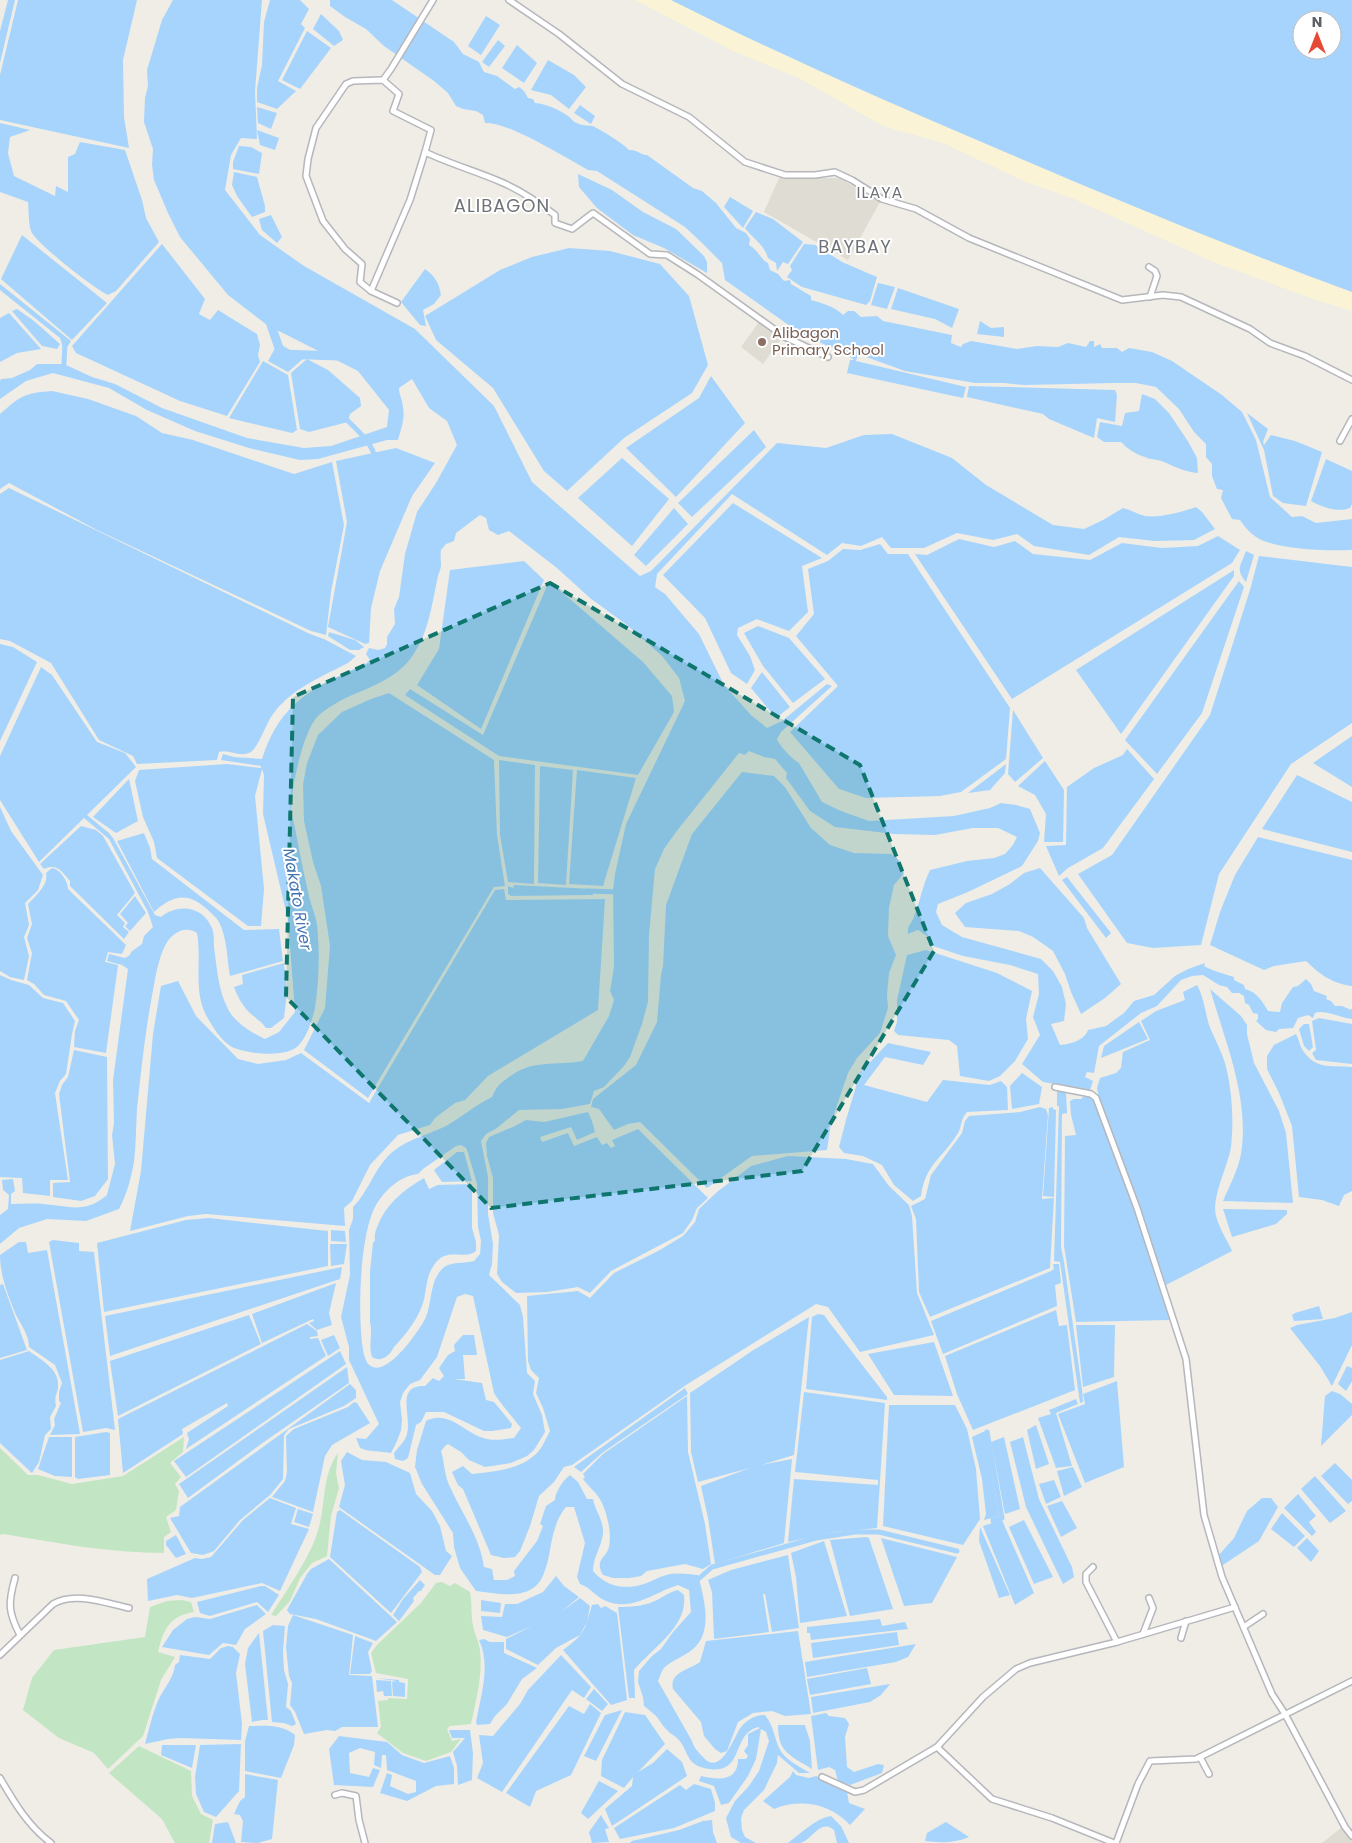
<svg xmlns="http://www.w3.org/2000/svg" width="1352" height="1843" font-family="Poppins,sans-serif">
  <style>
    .education { fill: #dfdcd3 }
    .green { fill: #c2e6c4 }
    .sand { fill: #faf3d5 }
    .water { fill: #a7d4fd; fill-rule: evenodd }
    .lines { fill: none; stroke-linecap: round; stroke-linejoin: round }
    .canal { stroke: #a7d4fd; stroke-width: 5 }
    .river { stroke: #a7d4fd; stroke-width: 9 }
    .minor-casing { stroke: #b6b7bc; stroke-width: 8 }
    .minor { stroke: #fff; stroke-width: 5 }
    .marked { fill: #0f766e; fill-opacity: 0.2; stroke: #0f766e; stroke-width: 4; stroke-dasharray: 10 6; stroke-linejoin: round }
    .education-dot { fill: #8d6e63; stroke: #fff; stroke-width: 2 }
    .labels { text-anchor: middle; stroke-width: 4; stroke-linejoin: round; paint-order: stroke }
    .education-label { font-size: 15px; fill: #785e54; stroke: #fff; text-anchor: start }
    .neighbourhood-label { font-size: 16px; letter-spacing: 1px; fill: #6e7277; stroke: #fff }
    .water-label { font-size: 16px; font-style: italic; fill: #4374b0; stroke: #fff }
    .quarter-label { font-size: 18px; letter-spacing: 1px; fill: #6e7277; stroke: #fff }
  </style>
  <rect width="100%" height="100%" fill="#efede5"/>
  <g class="education">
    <polygon points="779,178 839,178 880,202 848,260 764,212"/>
    <polygon points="759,322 782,338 763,364 741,347"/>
    <polygon points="1342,1827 1352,1839 1352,1843 1322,1843"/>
  </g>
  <g class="green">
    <path d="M184 1437 183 1452 170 1463 181 1477 175 1484 179 1491 176 1510 166 1517 171 1532 164 1537V1553C109 1553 58 1543 4 1534L0 1535V1448L28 1475H38L72 1484 123 1476Z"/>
    <path d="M338 1453 336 1473 339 1488 331 1516 327 1556 312 1563 300 1578 290 1601 276 1616 271 1615C287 1590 312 1555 319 1527 326 1502 322 1475 338 1453Z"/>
    <path d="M442 1582 450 1586 455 1583 470 1592C472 1601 471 1610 472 1619 473 1630 478 1639 480 1650 483 1674 476 1701 471 1724L450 1726 447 1729 452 1741 461 1739 451 1752 426 1761 403 1753 377 1733 381 1727 378 1701 388 1700V1698L407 1699 408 1679 376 1673 371 1653 377 1645 421 1603 436 1583Z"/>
    <path d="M182 1600 191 1602 194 1612C169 1616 164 1629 158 1652L175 1657 161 1680 143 1736 108 1769 94 1753 59 1738 23 1710 32 1678 54 1650 145 1637 150 1607 167 1601Z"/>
    <polygon points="139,1746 191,1771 192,1796 201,1814 213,1820 209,1843 175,1843 162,1819 109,1773"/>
  </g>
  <polygon class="sand" points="635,0 671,0 752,40 852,86 1071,180 1294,271 1352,292 1352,311 1313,299 1211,261 1074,199 1026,182 943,143 883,126 799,78 735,52"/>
  <g class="water">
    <polygon points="8,0 15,0 0,63 0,31"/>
    <polygon points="18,0 137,0 123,60 124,117 129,148 0,120 0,75"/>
    <path d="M173 0H262L255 91 257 139 241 138 231 155 225 190 260 235 304 266 415 329 494 406 532 482 640 576 651 571 777 443 826 448 864 435 892 434 952 458 986 485 1053 525 1084 529 1103 520 1123 508C1131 510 1137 514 1145 516 1160 518 1182 512 1196 507L1202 512 1215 529 1194 540 1155 541 1119 537 1089 555 1034 546 1017 534 993 540 957 533 924 548H891L882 537 861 546 842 543 827 555 732 494 657 574 655 587 665 594 699 634 724 685 751 715 767 728 782 721 827 684 832 686 781 732 777 739C779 745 793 760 799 763L822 802 841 811 869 821 954 816 990 808 1001 803 1016 805 1030 809 1040 833 1038 841 1022 866 968 892 938 904 936 912 942 925 962 937 1041 959 1053 971 1062 987 1066 1004 1064 1021 1051 1024 1060 1045C1070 1044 1084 1041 1088 1030L1106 1026 1124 1013 1134 1001 1154 995 1175 976 1188 969 1205 963 1204 966C1215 972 1222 973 1234 977V980L1244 985 1245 989C1257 992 1262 1001 1268 1011L1280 1012 1282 1003 1293 987 1298 986 1306 979 1311 984 1314 991 1327 996 1326 999 1331 1001 1335 1006H1342L1351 1010 1352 1008V1019C1341 1018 1325 1009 1315 1013L1313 1018 1308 1015 1298 1018 1293 1028 1279 1029 1276 1032 1266 1030 1256 1021 1258 1019V1014L1253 1013 1249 1005 1245 1003 1244 996 1239 993H1232L1227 987 1219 985 1203 975 1192 976 1181 980 1157 1006 1141 1013 1099 1046 1094 1073 1087 1072 1085 1077 1093 1081 1090 1090 1043 1082 1022 1064 1040 1035 1033 1017 1039 994 1038 974 1010 965 963 956 930 945 927 936 918 930 908 934C907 927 910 925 913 919 920 903 922 886 930 870L967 861 994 858 1005 854 1013 845 1017 837 998 828H973L935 835 894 834 835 827 810 811 786 778 787 773 775 759 764 757 749 751 745 755 739 753 676 832 664 849 655 869 649 935 648 1002 642 1024 630 1057 624 1066 604 1087 594 1091 590 1104 562 1109 519 1110 497 1128 486 1134 481 1141 488 1177V1214L493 1244 492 1264 489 1275 520 1305 523 1317 527 1373 535 1381 533 1394 542 1415 545 1432 534 1450 527 1456 511 1463 485 1467 469 1460 461 1452 448 1444 445 1446 441 1451C445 1464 444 1476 451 1489 463 1515 480 1538 484 1567L492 1569 494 1580H507L515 1576 514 1571 537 1541 543 1526 540 1524 546 1506 555 1500C555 1492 564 1479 570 1475L578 1482 587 1499H593C595 1511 604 1520 603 1533 602 1546 593 1557 593 1571 606 1587 625 1590 644 1584 651 1582 658 1577 666 1575 677 1572 687 1574 698 1575 704 1598 714 1633 692 1650 684 1656 673 1660 665 1667 662 1669 660 1677 658 1681L692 1741C694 1748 698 1752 703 1757 721 1778 734 1736 741 1727 746 1720 757 1714 765 1715 774 1727 774 1736 779 1748 784 1759 800 1767 810 1773H799L778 1755 777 1763 764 1790 744 1810 741 1818 742 1830 745 1837 756 1843H741L731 1837 726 1818 735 1801 749 1786 759 1771 769 1741 766 1732 761 1729 756 1759 748 1776 729 1803 721 1805 714 1786 699 1781 701 1776C718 1780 738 1782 738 1759H746L748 1756 744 1751 748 1745V1734L760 1728 758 1727C730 1734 746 1778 704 1768 685 1764 688 1748 677 1738 674 1735 670 1734 668 1731 663 1727 660 1720 656 1716 652 1712 648 1709 644 1706L643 1697 638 1682 639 1671 652 1656 661 1649 673 1632 691 1612 689 1590 678 1585C655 1592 632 1612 606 1601 596 1597 590 1587 580 1584L577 1577 585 1543 574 1507H566C559 1515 556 1524 553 1535 550 1547 549 1561 544 1573 534 1602 500 1594 476 1591L460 1568 454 1547 453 1533 422 1484 415 1467 417 1450 426 1421C450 1409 465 1435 487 1439 496 1441 505 1439 514 1438L521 1428C512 1416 502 1406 494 1393L473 1296 465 1294 457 1297 437 1357 420 1380 410 1384 403 1393 400 1402 402 1420 401 1430 397 1441 391 1453C381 1451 368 1452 360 1448L356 1438 366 1439 379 1424 349 1360V1347L341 1317 350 1275 349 1230 353 1219V1207C368 1192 373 1172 388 1156 404 1140 425 1136 446 1126 462 1117 475 1105 492 1097 497 1086 499 1084 509 1077 533 1059 555 1066 583 1061L609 1016 614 1000 610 991 614 967 613 890 615 874 626 824 685 701 679 678 662 656 627 625 590 598 557 568 509 531 498 535 489 530 486 518 480 515 456 533 454 541 446 544 441 550C440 555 441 560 441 565 441 569 439 572 438 576 432 603 429 632 413 655 399 677 373 686 350 696 339 701 327 708 318 716 303 731 291 789 291 810 298 839 302 868 309 896 311 906 316 915 317 925 320 952 319 981 315 1008 312 1021 307 1037 298 1046 286 1058 247 1054 232 1047 221 1041 212 1026 206 1015 193 989 202 961 197 933 185 925 172 933 166 944 158 958 155 980 152 996 145 1033 141 1071 137 1109 136 1126 136 1144 134 1162 131 1178 127 1194 119 1209L86 1221 47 1219 19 1228 0 1244V1215L8 1209 9 1195 3 1190 2 1180 13 1179 15 1191 11 1194V1204C22 1204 33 1203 43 1204 70 1206 85 1214 107 1195L115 1164 112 1135 114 1123 113 1080 128 969 122 965 107 961 109 954 125 958 130 955 131 952 142 944 144 936 153 927 148 912 109 839 84 818 39 862 0 800V756L41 667 52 675 97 742 125 753 136 767 87 815 109 833 113 838 155 915 161 917C178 903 203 906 212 928 214 933 214 941 214 947 217 968 218 991 229 1011 237 1024 251 1032 265 1039L279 1032 295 1012 288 920 263 814 264 775 262 769 255 796 264 889 261 926H248L157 858 154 842 143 817 135 781 139 770 227 764 261 768V766L221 760 223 754 234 757 262 759C280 702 314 687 365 664L370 660 366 654 369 648 378 650 385 648 387 644V637L395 624 394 609 399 597 405 554 417 512 436 483 457 445 447 421 429 408 412 379 399 388C399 395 403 401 403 408 405 419 401 429 398 440H387L318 459 300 460 249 448 195 431 147 410 109 388 53 373 26 381 0 399V381L1 379 12 378 30 370 37 364H64L92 377 115 384 162 408 247 438 304 448 331 446 387 427 389 410 358 371 267 325 228 295 180 237 168 213 154 180 152 165 153 149 144 122 145 98 148 86 147 70 162 20ZM461 1145 466 1148 468 1153 477 1184 478 1227 481 1241 480 1254 474 1261C459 1265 446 1259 437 1276 431 1285 431 1304 426 1317 420 1330 389 1374 373 1367 367 1365 366 1360 364 1355 357 1322 359 1235 376 1205 385 1190 400 1176 418 1174L423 1169 456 1146Z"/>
    <polygon points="270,0 300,0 309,9 301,24 305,28 278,81 296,91 277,109 257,102 257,88 262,65 264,22"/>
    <path d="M323 0H392L454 42 463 54 479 62 484 72 497 76 515 89 519 87 524 91 528 98 533 99 535 103C546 104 558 109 568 116 571 118 573 122 577 123 582 126 587 125 592 126 599 128 625 145 629 150 636 149 641 155 647 155L693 188 702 191 716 203 736 228 746 233 750 239 749 245C758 250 761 260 768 263L770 270 778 274 784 281 790 280 791 284 811 296V300C822 303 836 307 843 315L848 311H854L861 317 877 316 883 321 952 335 951 343 961 347 963 344 971 341 1017 349 1037 346 1058 347 1068 343 1086 347 1090 341H1094V347L1100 344 1102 348H1117L1122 352 1129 348 1152 352 1172 361 1222 395 1242 412 1256 440 1270 497 1292 517 1302 516 1316 523 1352 519V550C1328 551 1276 550 1256 537 1249 532 1245 527 1240 520L1232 519 1221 498 1223 490 1217 489 1212 476V464L1206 457V444L1194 432 1179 409 1156 387 1136 383H1114L1024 385 1004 383H975L905 371 858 354 856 361 966 387 963 398 847 373 850 360H854L849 356 800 333 725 280 722 263 701 242 685 227 597 171 588 170C566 158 507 121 485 123L483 115 476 111 463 109 456 106 448 93 434 81 384 46 366 29 345 17 330 6V0Z"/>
    <path d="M671 0H1352V292C1232 248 1115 199 998 149 887 102 778 54 671 0ZM1302 20H1332V50H1302Z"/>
    <polygon points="321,14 339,31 343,40 334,46 313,29"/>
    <polygon points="486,16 500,25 481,55 468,46"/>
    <polygon points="307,31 331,48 300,89 282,80"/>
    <polygon points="498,40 505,46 489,67 482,62"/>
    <polygon points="517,45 537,63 524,83 502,68"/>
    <polygon points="548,60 574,75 586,87 569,109 551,95 531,90"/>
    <polygon points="580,105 595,116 591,124 574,113"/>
    <polygon points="257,107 277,113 271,129 258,123"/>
    <path d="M0 123 30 130 10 137 8 153 14 176 55 196 56 186 68 192V157L75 154 80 142 125 150 142 200 146 218 159 242 116 291 108 295C92 287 41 247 32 233 28 226 29 210 28 202L0 192Z"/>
    <polygon points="257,130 279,138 275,150 260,145"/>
    <polygon points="239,146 251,147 262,153 259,174 233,169 233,162"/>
    <polygon points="234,172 257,177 265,206 265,212 252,217 237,196 232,185"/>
    <polygon points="578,174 612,190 643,212 676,229 704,256 707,262 707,273 664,248 633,235 597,208 579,187"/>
    <polygon points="730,197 753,211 743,228 724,207"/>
    <path d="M756 212 773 219 803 242 788 264 783 262 777 271 776 263 768 258C764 244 753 239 745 228Z"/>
    <polygon points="271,215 282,237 277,243 262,230 259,219"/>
    <polygon points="22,235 107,303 72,340 1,279"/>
    <polygon points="162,244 205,299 199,314 210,320 218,310 257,334 260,345 258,355 260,362 227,416 180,401 76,353 72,346"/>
    <polygon points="804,244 815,245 842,262 877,277 870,301 866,305 802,287 787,277 792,270 790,266"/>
    <polygon points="569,248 610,251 660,264 689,296 708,365 692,393 624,438 567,491 544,471 493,388 436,340 425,316 500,270 532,257"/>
    <path d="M425 269C435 276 439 283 441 295L434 304 423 310 426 326 420 325 401 302Z"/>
    <polygon points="878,283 895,287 887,309 871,305"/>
    <polygon points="0,284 71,341 66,349 63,347 60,338 0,290"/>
    <polygon points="898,288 959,309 952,328 935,319 891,309"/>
    <polygon points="17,309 34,321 60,344 57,349 42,346 12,311"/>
    <polygon points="9,313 41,349 17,353 0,362 0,318"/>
    <polygon points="980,321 991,328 1004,327 1004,337 977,334"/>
    <polygon points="278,343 304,358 288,372 268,361"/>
    <polygon points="307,359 328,370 360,398 361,406 350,414 348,422 309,432 300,429 291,373"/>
    <polygon points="263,361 288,375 297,430 292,433 229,418"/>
    <polygon points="711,376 745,423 676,497 626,448 699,398"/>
    <polygon points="969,386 1115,390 1117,395 1115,422 1097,418 1094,438 1049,419 1043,414 967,397"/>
    <path d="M52 391 88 399 136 416 162 433 193 440 294 474 332 462 344 525 331 592 326 635 311 631 97 530 9 483 0 489V414C21 396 24 393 52 391Z"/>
    <path d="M1142 394 1155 399 1169 413 1189 443 1197 458 1198 473C1186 472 1175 467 1164 462 1158 459 1151 460 1145 457 1135 454 1128 449 1121 442H1104L1097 437 1100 422 1122 426 1125 413 1139 411Z"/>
    <polygon points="1247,413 1268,429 1263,442 1264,445 1271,435 1295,441 1322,452 1306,506 1283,503 1273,496 1264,450"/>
    <polygon points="754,430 766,447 692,517 678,503"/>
    <polygon points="396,448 435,463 412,496 380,571 371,608 369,643 365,644 328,627 347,522 336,461"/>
    <polygon points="622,458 669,499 632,546 578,498"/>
    <path d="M1326 459 1352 471V504L1350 508C1337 513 1322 507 1311 501Z"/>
    <path d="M9 488 310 634 324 639 356 656 348 663C321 677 291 689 273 714 266 723 258 750 249 753 238 757 229 749 219 752L217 760 137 764 133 756 99 740 51 663 10 641 0 639V494Z"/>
    <polygon points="733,503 822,558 802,566 808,612 789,631 757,619 738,628 737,635 750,656 755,670 747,684 731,673 705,618 663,575"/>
    <polygon points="674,508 688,524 646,566 634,555"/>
    <polygon points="1218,536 1240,550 1232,563 1012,699 915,554 927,555 959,539 994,547 1015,541 1033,554 1090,560 1122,543 1162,548 1198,546"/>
    <polygon points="880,544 888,554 908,554 1010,708 1006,759 961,792 940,796 866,798 839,789 790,732 838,686 796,636 814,614 808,569 828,561 843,549 860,550"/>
    <path d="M1246 551 1254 555 1246 582C1235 569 1241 565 1246 551Z"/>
    <polygon points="1259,556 1352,567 1352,723 1291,764 1219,874 1201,945 1153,948 1127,943 1078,874 1112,855 1210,715 1250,590"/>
    <polygon points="524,561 544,580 481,729 417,685 439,649 450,570"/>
    <polygon points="1234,570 1234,576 1121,734 1076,670"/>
    <polygon points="549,581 643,662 672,696 674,712 638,775 499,756 405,695 410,689 483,735"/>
    <polygon points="1239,581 1244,587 1202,713 1157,774 1125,740"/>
    <polygon points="758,626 789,638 825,679 793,703 763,666 744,633"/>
    <polygon points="329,632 355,640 364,647 359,650 350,650 328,636"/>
    <polygon points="0,644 13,647 37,662 0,741"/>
    <polygon points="762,672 790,707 776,718 751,688"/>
    <polygon points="389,693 494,760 497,835 505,886 494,887 368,1098 304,1050 325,1008 330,946 321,886 313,862 304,821 303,784 307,763 318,735 342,712 371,699"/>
    <polygon points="1013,710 1043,758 1015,782 1008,774"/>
    <polygon points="1352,736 1352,787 1313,763"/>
    <polygon points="1127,749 1154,779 1103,848 1068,868 1059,876 1046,846 1066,845 1067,787 1094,768 1123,755"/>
    <polygon points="499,760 535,765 534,884 508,882 500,835"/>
    <polygon points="1045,761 1064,790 1063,842 1044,842 1046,814 1035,795 1018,786"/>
    <polygon points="1006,764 1005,773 990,790 968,793"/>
    <polygon points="540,766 573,770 566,885 538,883"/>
    <polygon points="577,770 636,778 603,886 569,884"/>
    <polygon points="742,772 774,776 785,787 811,828 830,845 854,853 891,854 900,861 904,873 894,885 889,908 888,936 896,955 889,973 887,995 888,1008 880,1033 857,1058 848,1073 831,1123 827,1150 752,1156 707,1188 640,1122 628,1124 614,1130 599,1109 591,1107 593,1099 636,1065 657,1022 661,975 663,966 666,905 692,834"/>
    <polygon points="1297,775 1352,802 1352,852 1262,829"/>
    <polygon points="129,779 138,821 116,833 93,817"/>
    <polygon points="0,807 11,831 43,875 38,890 25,903 29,925 24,937 29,956 24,980 10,977 0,971"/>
    <path d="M81 826 96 830 103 836 135 893 117 915 125 923 123 927 129 932 124 939 70 886V881C62 872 57 863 44 869L40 864Z"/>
    <path d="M144 833 150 848 152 859 244 930 279 929 283 961 230 976C227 959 227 937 219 922 217 918 212 914 209 911 188 891 173 895 154 912L117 841Z"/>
    <path d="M1258 837 1352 860V986C1331 983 1321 975 1306 961L1274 966 1264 970 1210 945 1220 912 1235 875Z"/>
    <path d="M52 868C61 870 67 880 68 889L126 945 122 954 108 952 105 962 118 965 106 1053 74 1047 75 1031 79 1020 66 1001 44 995 34 984 27 980 32 953 27 938 32 924 28 904C35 896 49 885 46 873Z"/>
    <polygon points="1040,868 1084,918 1087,928 1121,984 1105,998 1081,1014 1071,992 1065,974 1053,951 1046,946 1033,937 1019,931 965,927 955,913 966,903 992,894 1010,884 1024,873"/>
    <polygon points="1067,877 1111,933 1106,938 1062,880"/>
    <polygon points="514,885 593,889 593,895 511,896 508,894 508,886 513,888"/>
    <polygon points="504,889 506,900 605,899 598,1010 488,1076 465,1100 455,1103 435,1118 430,1125 398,1135 370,1165 352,1201 344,1208 345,1226 206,1214 188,1216 130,1231 141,1171 153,1034 161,986 178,981 196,1016 238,1059 258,1064 286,1060 301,1053 369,1103 495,890"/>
    <polygon points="135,896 146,913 130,931 125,926 128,923 120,914"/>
    <polygon points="926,950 997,973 1032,991 1026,1019 1028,1039 1015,1061 1000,1076 989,1081 960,1076 957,1046 949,1040 898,1035 894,1031 897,1022 897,1000 907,955"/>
    <path d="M284 963 287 993 284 1018 271 1028H266C262 1022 257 1019 251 1014 244 1008 237 996 234 987L243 984 242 975Z"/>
    <polygon points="0,975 11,980 29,985 43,998 63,1003 75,1021 72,1034 66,1074 60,1081 55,1093 68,1180 50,1180 50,1196 23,1193 22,1178 0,1177"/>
    <path d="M1197 985C1204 998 1205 1011 1209 1025 1214 1038 1221 1050 1225 1063 1232 1089 1234 1120 1231 1147 1228 1166 1211 1198 1216 1216 1219 1228 1227 1240 1232 1251L1166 1285 1099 1099 1097 1088 1100 1078 1116 1073 1121 1068 1123 1052 1150 1040 1141 1021 1156 1011 1185 1000 1183 992Z"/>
    <path d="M1210 989 1241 1016 1247 1025V1034L1254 1063 1279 1111 1286 1133 1293 1203 1223 1201C1229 1187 1238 1170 1241 1154 1250 1099 1225 1041 1210 989Z"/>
    <polygon points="1319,1018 1352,1024 1352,1064 1316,1060 1312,1053 1316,1050 1312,1021"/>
    <polygon points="1139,1022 1148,1039 1101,1058 1104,1046"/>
    <polygon points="1304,1024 1309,1024 1313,1047 1309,1051 1304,1046 1299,1029"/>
    <path d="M1296 1034C1299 1039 1299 1044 1302 1049 1315 1070 1330 1065 1352 1067V1191L1344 1195 1339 1206 1322 1200 1299 1197 1292 1126 1279 1093 1267 1069V1056L1274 1045Z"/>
    <path d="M888 1043 931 1052 923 1065 885 1057 864 1085 927 1102 943 1080 990 1085 1001 1081 1007 1087 1008 1110 967 1112C960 1120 962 1126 958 1133 943 1158 925 1164 921 1196L913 1201 894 1185 882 1165 863 1156 844 1153 839 1147 846 1120 860 1073Z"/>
    <polygon points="74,1050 107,1057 108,1179 95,1196 81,1201 53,1197 53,1183 70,1182 59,1094 62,1085 68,1077"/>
    <polygon points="1022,1073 1042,1087 1039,1104 1012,1109 1010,1086"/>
    <polygon points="1057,1090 1066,1092 1067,1113 1062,1114 1061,1247 1064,1262 1082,1389 1083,1402 1080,1403 1060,1262 1054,1261 1059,1106 1057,1106"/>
    <polygon points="1083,1097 1091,1097 1094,1100 1135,1208 1170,1320 1076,1322 1064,1246 1065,1136 1076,1135 1071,1115 1070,1101 1074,1099 1081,1099"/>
    <polygon points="1040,1107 1046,1109 1048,1115 1042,1199 1054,1198 1050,1268 930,1317 919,1292 916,1219 911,1206 925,1199 931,1175 962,1133 965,1121 969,1116 1020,1112"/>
    <polygon points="1053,1107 1053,1109 1056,1110 1054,1197 1043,1196 1049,1108"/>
    <polygon points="588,1112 592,1121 595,1132 577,1140 571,1127 540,1137 542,1142 568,1133 574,1146 597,1137 602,1145 607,1143 611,1148 615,1146 612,1140 638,1129 708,1198 697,1208 692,1220 683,1233 611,1271 590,1293 578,1287 547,1292 516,1293 502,1282 497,1274 499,1235 493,1213 493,1178 487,1156 486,1143 489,1137 515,1126 526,1120 544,1122"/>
    <polygon points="457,1152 464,1152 472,1181 442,1182 434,1170"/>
    <path d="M788 1156 846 1159 873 1164 889 1186 909 1205 912 1216 917 1293 934 1335 860 1352 828 1307 816 1304 686 1385 572 1465 564 1467 554 1482 539 1496 530 1526 520 1551 515 1557 504 1558 491 1555 463 1489 458 1485 452 1472 463 1466 472 1474C495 1471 521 1470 538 1452 543 1446 546 1438 550 1431L543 1408 536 1393 539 1378 531 1370 528 1361 527 1296 578 1291 590 1298 614 1273 660 1250 683 1236 695 1222 699 1209 717 1192 751 1166Z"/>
    <path d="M424 1178 429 1189 438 1185 472 1184V1228L476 1242V1251C463 1261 447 1246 434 1265 425 1277 427 1293 422 1306 416 1322 405 1335 394 1347 392 1350 390 1354 387 1356 382 1360 377 1360 372 1357 368 1345 373 1334 370 1322V1271L373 1243 375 1240C374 1234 376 1230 378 1225 387 1203 404 1190 424 1178Z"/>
    <polygon points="1223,1209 1287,1210 1287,1214 1276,1224 1232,1237"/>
    <polygon points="209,1218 328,1231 328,1266 104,1312 97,1243 186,1220"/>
    <polygon points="331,1230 345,1231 346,1242 331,1241"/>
    <polygon points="53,1240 79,1243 79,1251 94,1252 115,1430 106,1428 83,1432 49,1242"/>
    <path d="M19 1242H26L28 1253 47 1250 80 1434 50 1435 55 1425 54 1419 61 1403 59 1401V1392L62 1383 55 1365 29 1347C29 1335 21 1325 16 1315 8 1296 0 1275 0 1255Z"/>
    <polygon points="330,1244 347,1244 344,1264 331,1266"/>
    <polygon points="1053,1264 1059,1264 1061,1283 1055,1285 1057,1306 943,1354 931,1321 1051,1271 1054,1269"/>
    <polygon points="342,1267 340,1279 110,1356 105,1316"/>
    <polygon points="336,1283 329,1313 332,1325 317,1330 309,1323 314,1321 313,1319 262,1343 252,1314"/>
    <polygon points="3,1284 27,1350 0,1358 0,1285"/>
    <polygon points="1319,1306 1323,1319 1294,1321 1292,1315 1295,1313"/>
    <polygon points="1056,1310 1059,1326 1067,1325 1075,1390 973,1430 957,1394 945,1356"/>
    <polygon points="1352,1312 1352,1345 1332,1386 1320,1366 1290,1328 1297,1325 1335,1318"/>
    <polygon points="818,1314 824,1315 829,1322 887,1397 887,1400 806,1389 812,1317"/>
    <polygon points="249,1315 261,1344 118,1416 110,1361"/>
    <polygon points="809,1317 794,1455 761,1465 792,1459 784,1543 715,1564 708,1518 701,1486 750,1468 698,1482 691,1452 690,1393 752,1351"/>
    <polygon points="307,1324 317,1331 318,1336 310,1337 310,1339 318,1338 326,1356 186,1449 189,1439 187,1433 228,1406 227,1403 182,1429 183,1434 123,1473 118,1419"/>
    <polygon points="1076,1325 1115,1325 1114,1377 1083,1387"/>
    <polygon points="334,1335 340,1348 328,1356 321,1340"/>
    <path d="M463 1335H474L477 1355H463L465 1379H454L482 1383 486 1400 494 1402 512 1424 511 1428 492 1431H484L444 1412H426L421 1422 416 1425 408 1458 403 1461 395 1459 394 1453C398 1448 404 1442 406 1437 414 1419 393 1385 425 1386L433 1378 439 1381 444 1376 439 1368 448 1355 455 1351 454 1345Z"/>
    <polygon points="934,1342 953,1396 894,1395 868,1354"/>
    <path d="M29 1351C41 1360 60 1369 58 1387 57 1395 54 1396 56 1406L50 1417 51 1429 45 1435 39 1462 32 1473 0 1443V1360Z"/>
    <polygon points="340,1351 346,1364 186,1477 174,1461"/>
    <polygon points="1347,1366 1352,1368 1352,1381 1346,1391 1338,1384"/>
    <polygon points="347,1367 349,1383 261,1444 188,1498 179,1484"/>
    <polygon points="1117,1381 1124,1467 1085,1483 1058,1414 1085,1404 1083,1394"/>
    <polygon points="350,1384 356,1390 356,1398 344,1406 289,1429 284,1435 283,1479 270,1495 240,1520 214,1551 203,1555 191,1553 170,1518 179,1516 180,1507"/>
    <polygon points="685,1388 688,1394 602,1453 581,1472 574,1467"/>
    <polygon points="1332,1391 1340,1394 1352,1404 1352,1415 1321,1446 1325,1396"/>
    <polygon points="804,1392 885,1403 877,1528 837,1532 788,1542 794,1479 878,1485 878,1480 795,1472"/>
    <path d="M687 1396 688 1452 705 1524 711 1564 703 1569 685 1564 647 1571 641 1576 629 1578H613L603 1575C594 1559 606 1559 609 1547 612 1533 607 1513 601 1501 597 1493 588 1486 583 1479L585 1477 583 1474 603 1454Z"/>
    <polygon points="1076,1399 1078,1404 1056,1413 1072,1466 1056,1468 1038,1418 1051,1414 1049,1410"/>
    <polygon points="354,1402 357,1403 370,1423 332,1445 325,1456 313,1512 272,1497 285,1481 287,1472 286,1436 294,1429 348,1407"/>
    <polygon points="889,1405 955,1405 967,1429 976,1469 980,1519 963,1545 883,1526"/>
    <polygon points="1036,1425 1049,1464 1036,1469 1027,1430"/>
    <polygon points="985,1431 999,1516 984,1520 986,1514 982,1479 972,1437"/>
    <polygon points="106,1432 110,1433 110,1475 78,1479 75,1477 75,1437"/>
    <polygon points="49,1437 72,1437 72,1477 55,1476 38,1469"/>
    <polygon points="1004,1437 1020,1509 1005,1514 991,1442"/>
    <polygon points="1023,1437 1039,1499 1072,1567 1074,1577 1063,1584 1026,1507 1010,1442"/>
    <polygon points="347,1452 362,1460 386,1462 410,1473 416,1494 432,1511 440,1526 446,1551 452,1556 440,1575 435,1575 339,1507 345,1485 341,1461"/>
    <polygon points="1335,1463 1352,1480 1352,1501 1348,1504 1321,1476"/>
    <polygon points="1073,1467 1082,1487 1064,1496 1057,1471"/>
    <polygon points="1315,1476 1346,1511 1330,1523 1301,1489"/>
    <polygon points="1054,1480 1061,1497 1046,1504 1039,1484"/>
    <polygon points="1298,1494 1316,1516 1309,1522 1316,1532 1312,1536 1284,1508"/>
    <polygon points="270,1498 296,1508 291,1524 309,1529 280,1591 262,1583 192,1598 177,1595 148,1601 147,1579 195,1558 202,1559 211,1557 243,1520"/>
    <polygon points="1262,1498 1271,1498 1278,1507 1259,1541 1220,1567 1218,1556 1234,1538 1247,1511"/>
    <polygon points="1062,1501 1077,1528 1061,1537 1047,1506"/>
    <polygon points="298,1509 313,1514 309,1527 294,1522"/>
    <polygon points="340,1510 420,1567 422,1572 391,1613 330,1557 337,1512"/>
    <polygon points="1282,1513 1305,1536 1294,1547 1271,1529"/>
    <polygon points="1002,1520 1034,1593 1015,1605 983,1526"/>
    <polygon points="1024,1520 1053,1577 1034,1584 1009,1527"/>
    <polygon points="980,1527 1010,1595 999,1598 979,1541"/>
    <polygon points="176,1535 186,1554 176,1558 166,1545 166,1541"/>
    <polygon points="866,1537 869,1538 893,1609 850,1616 830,1540"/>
    <polygon points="881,1538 957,1557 932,1603 904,1606"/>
    <polygon points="1307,1538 1319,1551 1311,1562 1297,1548"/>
    <polygon points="824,1541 847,1616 800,1623 796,1577 791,1553"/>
    <polygon points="788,1555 799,1628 772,1632 765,1594 763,1594 769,1632 714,1639 712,1592 708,1580 731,1570"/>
    <polygon points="329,1559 397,1622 376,1641 316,1619 290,1614 287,1610 307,1574 311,1569"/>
    <path d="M556 1576 564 1586 579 1597 561 1612 580 1598 590 1606 587 1622 592 1605 598 1604 601 1608 605 1606 617 1613 627 1700 611 1705 563 1650C574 1642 583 1635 587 1622L580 1635 556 1648 538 1665 506 1649V1639L532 1626 507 1637 483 1630 481 1616 502 1617 505 1604H517L543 1592Z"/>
    <polygon points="420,1580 425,1585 421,1591 419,1591 413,1598 414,1601 399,1621 393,1615 403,1599"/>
    <polygon points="261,1586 265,1586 279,1595 268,1612 257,1602 210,1616 200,1613 197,1602"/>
    <path d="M678 1590 684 1595C688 1627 652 1648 634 1670L635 1698H629L618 1607C632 1607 647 1606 659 1599 666 1595 670 1592 678 1590Z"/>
    <polygon points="481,1600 501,1603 500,1613 481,1611"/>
    <polygon points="257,1605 266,1614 245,1629 236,1645 223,1643 209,1655 162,1647 173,1630 187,1619 195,1617 210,1619"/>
    <polygon points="293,1615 353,1635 349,1675 372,1676 378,1727 342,1727 335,1731 327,1730 304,1734 295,1712 290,1705 292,1683 289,1676 286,1647 288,1626"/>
    <polygon points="880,1619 882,1626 905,1622 908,1629 811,1640 810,1633 807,1633 807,1627"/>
    <polygon points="273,1625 285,1626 283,1651 284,1670 288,1684 286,1707 291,1711 296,1724 292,1726 284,1723 272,1722 263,1631"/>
    <path d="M798 1631 811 1714 785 1716 772 1711 753 1713 738 1722 727 1751 721 1753 715 1749 704 1736 701 1722 673 1689C669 1672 689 1670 700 1662L706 1641Z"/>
    <polygon points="897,1632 899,1645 813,1658 811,1643"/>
    <polygon points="259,1633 268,1720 262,1720 252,1722 245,1664 248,1648"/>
    <polygon points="355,1636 373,1643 368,1652 372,1671 370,1674 350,1674"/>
    <path d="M484 1639 490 1642H504V1653L537 1668 522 1679 507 1704 495 1716 490 1724 477 1725 476 1722C481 1695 491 1665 479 1640Z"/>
    <polygon points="916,1644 908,1657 896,1662 807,1677 805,1662"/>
    <path d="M228 1646 233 1647 240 1654 236 1673 242 1724 241 1740 180 1738 168 1739 145 1744C149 1730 152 1715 158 1701 163 1689 174 1678 175 1665L179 1662 180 1655 210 1659 221 1648Z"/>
    <polygon points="561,1655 591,1687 584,1698 572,1690 502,1792 477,1778 483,1763 479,1735 493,1736 520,1704 528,1690"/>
    <polygon points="867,1668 871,1684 810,1695 807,1679"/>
    <polygon points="377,1678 399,1680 399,1682 405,1683 405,1697 393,1696 392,1682 396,1681"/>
    <polygon points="376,1680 391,1681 392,1696 384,1696 383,1691 377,1692"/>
    <polygon points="890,1684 881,1695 870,1702 813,1713 811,1697"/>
    <polygon points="594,1689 608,1704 602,1711 586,1699"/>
    <polygon points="590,1704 601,1713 571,1775 536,1791 530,1807 506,1793 569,1706 584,1714"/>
    <polygon points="622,1710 596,1761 584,1756 605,1715"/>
    <polygon points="625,1712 645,1715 665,1744 638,1772 653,1763 667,1749 682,1762 687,1776 612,1826 605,1809 632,1786 633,1777 624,1788 601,1776 602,1760"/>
    <polygon points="826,1713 829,1716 845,1718 849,1724 845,1737 847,1767 854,1772 878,1764 884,1765 882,1773 850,1785 838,1781 835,1770 829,1767 818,1770 811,1716"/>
    <path d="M778 1725H805L810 1741 812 1769C790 1755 778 1753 778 1725Z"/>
    <path d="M249 1726C265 1726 281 1724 295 1735L294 1745 281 1778 245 1771V1741Z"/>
    <polygon points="449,1730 470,1730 473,1753 472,1780 458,1785 457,1766 453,1752 465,1738 452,1738"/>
    <polygon points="339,1736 387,1742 402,1755 424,1763 450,1756 454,1768 454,1784 436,1786 407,1801 380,1793 387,1773 392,1775 390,1786 408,1794 416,1792 416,1781 387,1770 386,1755 382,1755 381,1768 374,1765 375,1752 360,1748 349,1753 350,1773 369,1777 373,1768 380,1770 373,1787 334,1785 329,1749"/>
    <polygon points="241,1744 239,1791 216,1817 204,1812 196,1794 195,1777 200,1745"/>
    <polygon points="162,1745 196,1745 192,1768 161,1755"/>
    <path d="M793 1771 796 1775 809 1778 816 1776 847 1792 849 1803 865 1809 850 1825C831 1804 801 1798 774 1809L763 1801 790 1777Z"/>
    <polygon points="245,1774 278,1780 272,1839 258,1843 241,1842 243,1821 240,1815 234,1814 240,1801 245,1797"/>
    <polygon points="599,1781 618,1791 588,1819 581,1813"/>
    <polygon points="694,1784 711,1789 715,1803 715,1811 674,1828 620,1839 614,1828 680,1785 686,1790"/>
    <polygon points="601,1815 609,1828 605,1829 609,1842 592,1843 589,1832"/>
    <path d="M831 1816 841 1826 849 1843H837L834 1830C821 1818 812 1840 800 1843 797 1843 791 1843 788 1843 802 1833 814 1819 831 1816Z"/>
    <polygon points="712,1820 713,1832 717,1843 630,1843 632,1841 679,1830 703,1821"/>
    <polygon points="228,1822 236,1843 212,1843 215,1824"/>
    <path d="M946 1822 969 1837C955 1843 940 1843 925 1841L927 1833Z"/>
  </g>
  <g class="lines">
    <g class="canal">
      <polyline points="64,364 65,342"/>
      <path d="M345 418C356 429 373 443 375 459"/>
      <polyline points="587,891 618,892"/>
      <polyline points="987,1432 1002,1518 993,1520 995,1528"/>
      <polyline points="695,1582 712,1567 816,1538 855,1532 879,1532 957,1551"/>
    </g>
    <polyline class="river" points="268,316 281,354 339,356"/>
    <g class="minor-casing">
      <g id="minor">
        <polyline points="509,0 559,34 622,84 689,117 745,162 785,175 815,175 835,172 852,180 882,199 916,209 969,238 1122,300 1163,295 1181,297 1250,329 1270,343 1305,356 1352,380"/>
        <polyline points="383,80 391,69 433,0"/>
        <polyline points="1149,267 1155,271 1157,276 1150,297"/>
        <polyline points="371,291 410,200 425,152"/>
        <path d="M397 303 371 291 360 282 362 264 345 249 323 221 306 176 308 159 316 128 346 84 353 81 383 80 399 94 393 111 431 130 425 152C450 164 476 171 501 182 520 190 538 202 555 215V223L572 229 593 213 650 254 667 255 697 274 785 337 828 357"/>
        <polyline points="1340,441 1352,419"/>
        <polyline points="1055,1087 1091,1094 1096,1098 1137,1208 1186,1359 1204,1515 1222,1577 1272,1694 1285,1714 1345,1827 1352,1836"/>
        <polyline points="1093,1567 1086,1574 1086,1582 1117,1642"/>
        <path d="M15 1578C8 1603 8 1612 20 1635"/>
        <polyline points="1245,1626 1263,1614"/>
        <polyline points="1143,1634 1153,1608 1149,1598"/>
        <polyline points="1181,1638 1186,1621"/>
        <path d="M0 1655 53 1604C75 1591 106 1603 129 1608"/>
        <polyline points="937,1747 992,1799 1052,1818 1114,1843"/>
        <polyline points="1200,1757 1209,1774"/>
        <polyline points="822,1777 855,1792 864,1790 937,1747 983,1697 1016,1669 1030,1663 1117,1642 1235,1607"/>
        <path d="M0 1778C14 1802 28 1826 51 1843"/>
        <polyline points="335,1795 342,1793 356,1796 359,1820 365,1843"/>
        <polyline points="1116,1843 1138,1784 1150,1761 1196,1759 1352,1681"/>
      </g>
    </g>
    <use href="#minor" class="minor"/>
  </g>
  <path class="marked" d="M550 583 860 765 934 951 802 1171 491 1208 286 997 293 697Z"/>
  <circle class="education-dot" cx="762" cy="342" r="5"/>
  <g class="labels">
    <g class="education-label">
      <text x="772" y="338">Alibagon<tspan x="772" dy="17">Primary School</tspan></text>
    </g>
    <g class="neighbourhood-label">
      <text x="880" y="198">ILAYA</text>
    </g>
    <g class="water-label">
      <text transform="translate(298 899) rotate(80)" y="6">Makato River</text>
    </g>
    <g class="quarter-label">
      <text x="502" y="212">ALIBAGON</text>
      <text x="855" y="253">BAYBAY</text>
    </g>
  </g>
  <g transform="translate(1317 35)"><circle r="24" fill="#ffffff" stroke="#bebfc1"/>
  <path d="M0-4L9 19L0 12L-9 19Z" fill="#e64934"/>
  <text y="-8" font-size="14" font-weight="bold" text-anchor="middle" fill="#5d6065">N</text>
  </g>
</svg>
